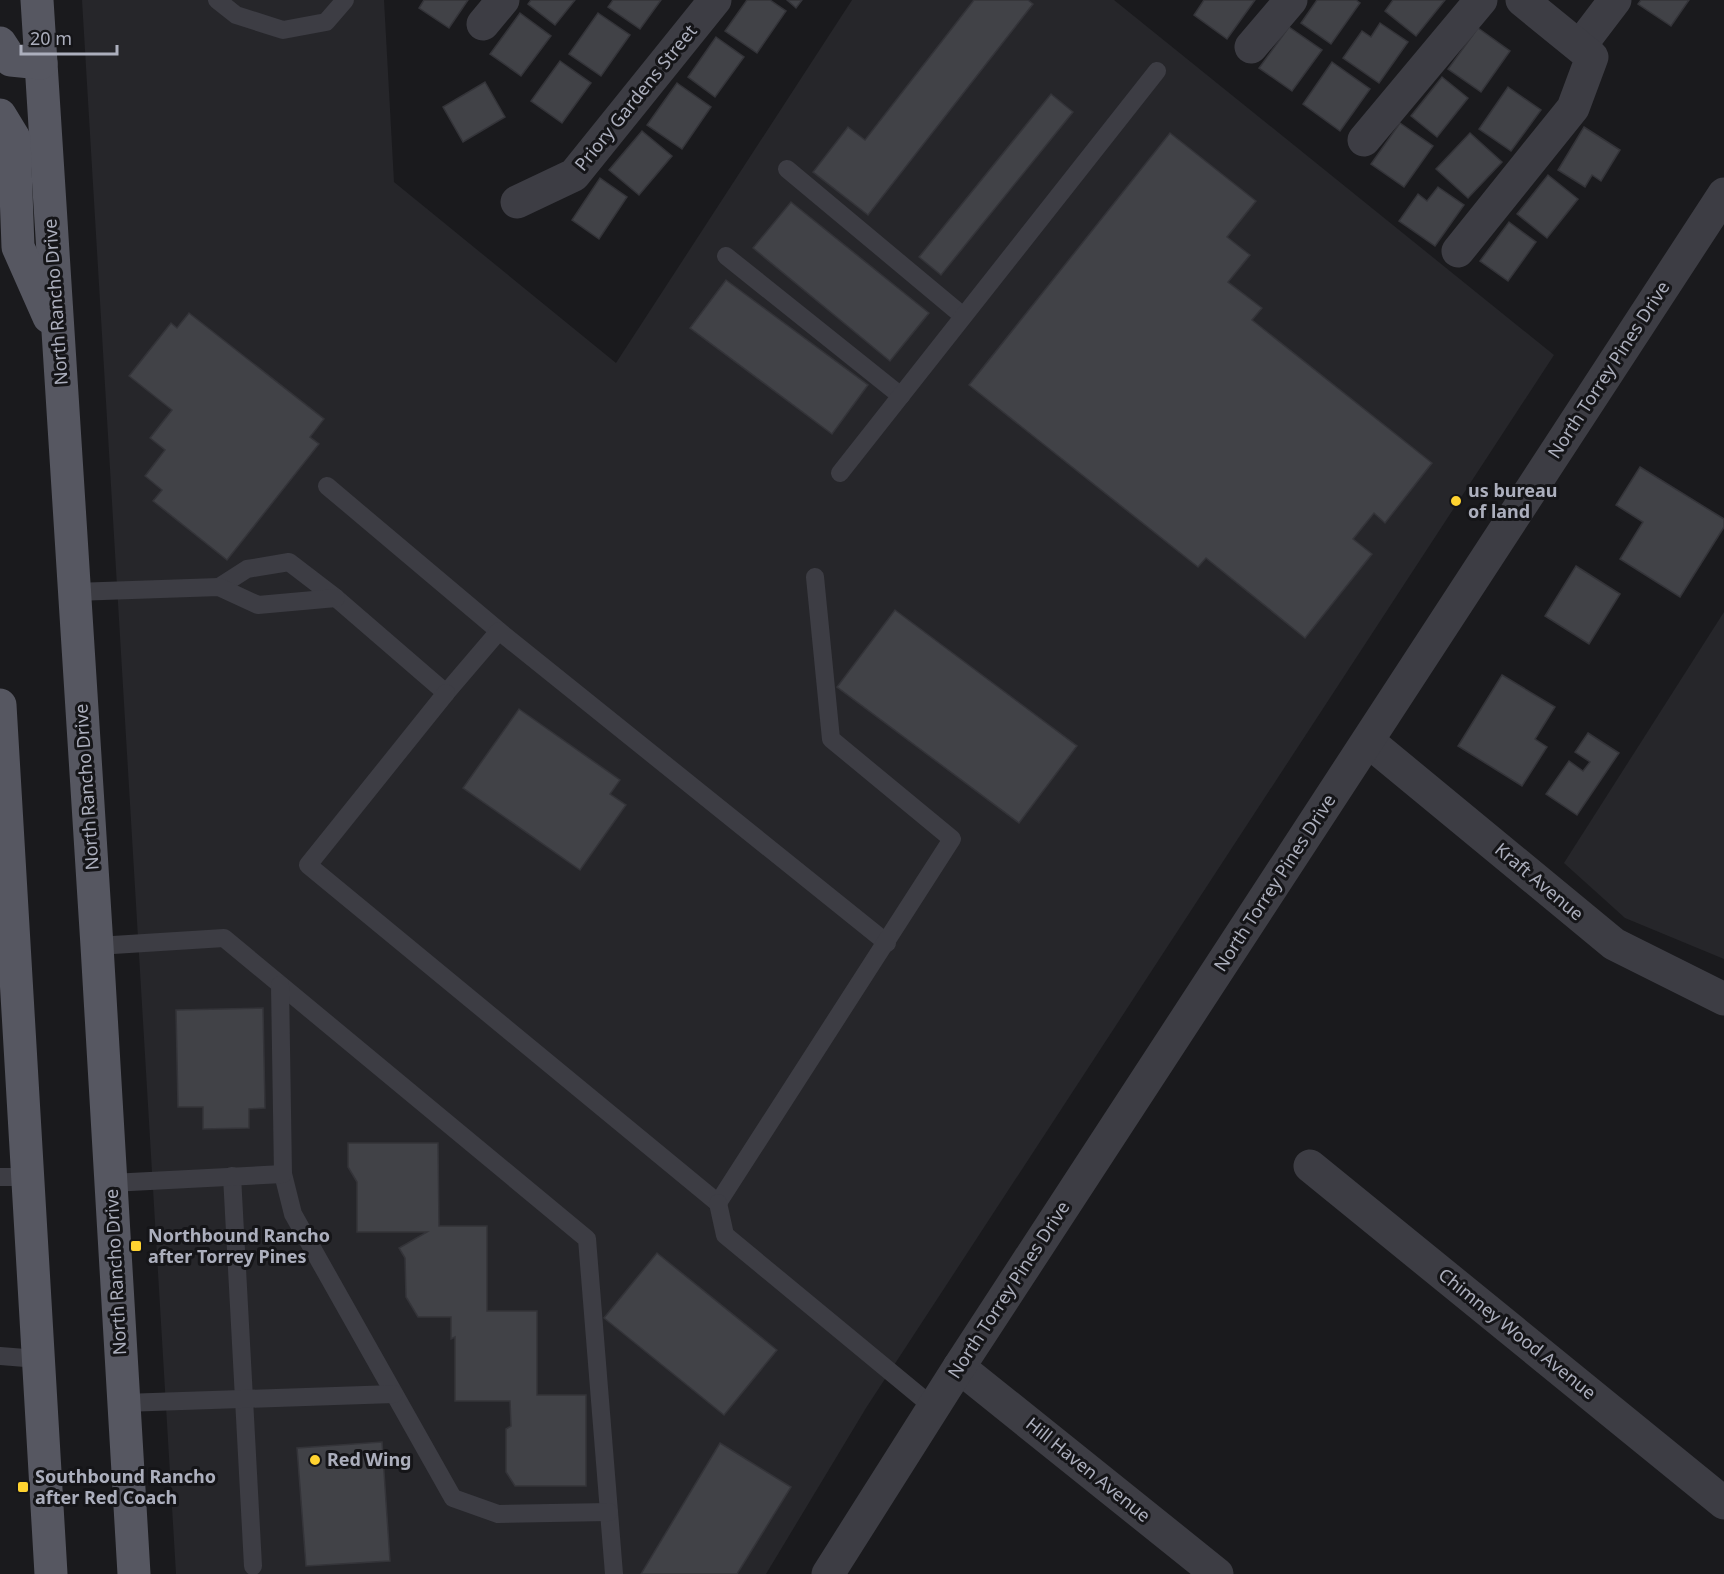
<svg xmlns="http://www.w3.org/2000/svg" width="1724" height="1574" font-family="'Noto Sans',sans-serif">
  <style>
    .built { fill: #26262a }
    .building { fill: #414247; stroke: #343439; stroke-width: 1.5 }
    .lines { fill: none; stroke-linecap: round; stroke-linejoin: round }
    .service { stroke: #3d3d44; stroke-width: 18 }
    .minor { stroke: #3d3d44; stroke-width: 33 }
    .tertiary { stroke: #3d3d44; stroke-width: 33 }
    .primary { stroke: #565761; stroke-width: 33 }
    .poi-dot { fill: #ffd330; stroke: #151518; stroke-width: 2 }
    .labels { text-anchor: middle; stroke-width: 6; stroke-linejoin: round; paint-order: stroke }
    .street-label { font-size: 18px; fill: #acafbd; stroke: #151518 }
    .poi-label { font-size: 18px; font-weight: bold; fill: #acafbd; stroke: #151518; text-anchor: start }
  </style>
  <rect width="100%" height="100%" fill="#1a1a1d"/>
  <g class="built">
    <polygon points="82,0 384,0 394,182 616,363 852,0 1114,0 1554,355 866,1408 766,1574 176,1574"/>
    <polygon points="1724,612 1724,959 1625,918 1564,863"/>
  </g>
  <g class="building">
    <polygon points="424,0 468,0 449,28 419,8"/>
    <polygon points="531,0 575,0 555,25 528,4"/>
    <polygon points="613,0 661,0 640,29 608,7"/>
    <polygon points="747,0 770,0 786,11 757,53 725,31"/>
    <polygon points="787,0 802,0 796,8"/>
    <polygon points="974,0 1028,0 1033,4 868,215 813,172 848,127 865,140"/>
    <polygon points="1204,0 1255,0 1227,39 1194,15"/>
    <polygon points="1317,0 1356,0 1360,3 1331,44 1301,23"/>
    <polygon points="1393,0 1445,0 1416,36 1385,11"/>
    <polygon points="1641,0 1689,0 1671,26 1638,4"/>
    <polygon points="520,13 551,36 521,76 490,54"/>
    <polygon points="598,13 630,35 601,76 569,54"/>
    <polygon points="1380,23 1408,42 1379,83 1343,58 1362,31 1371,37"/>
    <polygon points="1289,27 1322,50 1292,91 1259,68"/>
    <polygon points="1478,28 1510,51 1481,92 1448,69"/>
    <polygon points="716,37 744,57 715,97 688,77"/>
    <polygon points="560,61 591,83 562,123 531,101"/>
    <polygon points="1332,62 1370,89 1340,131 1303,104"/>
    <polygon points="1442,77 1468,98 1437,137 1411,116"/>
    <polygon points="485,82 505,117 463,142 443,107"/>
    <polygon points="677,83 711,107 682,149 647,125"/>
    <polygon points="1508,87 1541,110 1511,151 1479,129"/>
    <polygon points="1051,94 1073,112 941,275 919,257"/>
    <polygon points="1400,123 1433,146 1404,187 1371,164"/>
    <polygon points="1584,127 1620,150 1601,181 1592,175 1585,187 1558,170"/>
    <polygon points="642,131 672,156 639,195 609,170"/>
    <polygon points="1170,133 1256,201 1227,237 1250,255 1228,282 1262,308 1252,320 1432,463 1385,523 1374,513 1353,539 1372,554 1305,638 1206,558 1198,567 969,385"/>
    <polygon points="1470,133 1502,162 1468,198 1436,169"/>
    <polygon points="1548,175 1578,199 1547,238 1517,214"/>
    <polygon points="600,178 627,197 599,239 572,220"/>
    <polygon points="1438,187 1464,205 1435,246 1399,221 1418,194 1427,201"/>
    <polygon points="791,202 929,313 890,361 753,248"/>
    <polygon points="1509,222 1536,242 1508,281 1480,261"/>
    <polygon points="726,280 868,385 832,434 690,328"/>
    <polygon points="189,313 324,419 310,437 319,444 227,560 153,501 162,490 145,476 165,450 150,438 172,410 129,376 171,323 177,328"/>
    <polygon points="1640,467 1724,519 1724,527 1680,597 1620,559 1643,522 1616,505"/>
    <polygon points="1576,566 1620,594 1589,644 1545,616"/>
    <polygon points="895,610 1077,746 1019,823 837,687"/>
    <polygon points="1502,675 1555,707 1535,739 1547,747 1522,786 1458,746"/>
    <polygon points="519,709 620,780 610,794 626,805 580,870 463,788"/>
    <polygon points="1588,733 1619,753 1577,815 1546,794 1569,761 1583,771 1590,762 1575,752"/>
    <polygon points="263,1008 265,1108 249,1109 249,1128 203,1129 203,1107 178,1107 176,1010"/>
    <polygon points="348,1143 438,1143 439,1226 487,1226 487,1311 537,1311 537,1395 586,1395 586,1486 515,1486 506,1472 506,1429 511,1426 510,1401 455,1401 455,1337 451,1339 451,1317 418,1317 406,1297 405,1258 399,1248 427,1232 357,1232 357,1182 348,1167"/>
    <polygon points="657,1253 777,1350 724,1415 604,1318"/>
    <polygon points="382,1442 390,1561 306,1566 297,1448"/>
    <polygon points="720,1443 791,1487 737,1574 641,1574"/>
  </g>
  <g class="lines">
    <g class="service">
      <polyline points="217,0 236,15 283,30 326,22 345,0"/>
      <polyline points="787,169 963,316"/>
      <polyline points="726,256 901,396"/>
      <polyline points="840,473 1157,71"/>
      <polyline points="327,486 499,631"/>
      <polyline points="219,587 247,569 289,562 336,598 446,693 499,631 887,943"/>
      <polyline points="74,592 219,587 258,605 336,598"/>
      <polyline points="446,693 308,865 718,1203 952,839 831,739 815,577"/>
      <polyline points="97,946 224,938 587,1239 614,1574"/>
      <polyline points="283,1174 293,1214 453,1498 498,1514 609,1512"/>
      <polyline points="232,1176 253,1566"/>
      <polyline points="0,1177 27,1177"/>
      <polyline points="111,1183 283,1174 280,985"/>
      <polyline points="718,1203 725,1235 933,1407"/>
      <polyline points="0,1356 38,1359"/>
      <polyline points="123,1403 394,1394"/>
    </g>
    <g class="minor">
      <polyline points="483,24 503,0"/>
      <polyline points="1580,46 1615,0"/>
      <polyline points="1251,47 1291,0"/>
      <polyline points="1364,140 1481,0"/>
      <polyline points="517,202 574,175 715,0"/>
      <polyline points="1458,251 1573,108 1592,57 1522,0"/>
      <polyline points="1368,741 1614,944 1724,999"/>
      <polyline points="1310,1166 1724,1503"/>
      <polyline points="959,1367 1217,1574"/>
    </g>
    <polyline class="tertiary" points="828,1574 959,1367 1724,194"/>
    <g class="primary">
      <polyline points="37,0 97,946 134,1574"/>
      <polyline points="0,43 11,60 41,63"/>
      <polyline points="0,115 14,138 18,247 49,317"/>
      <polyline points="0,705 51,1574"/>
    </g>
  </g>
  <g class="poi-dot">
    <circle cx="1456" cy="501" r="6"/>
    <rect x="130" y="1240" width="12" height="12" rx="3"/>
    <circle cx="315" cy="1460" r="6"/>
    <rect x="17" y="1481" width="12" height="12" rx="3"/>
  </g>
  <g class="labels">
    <g class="street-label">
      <text transform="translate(636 98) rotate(-51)" y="6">Priory Gardens Street</text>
      <text transform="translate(56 302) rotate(-94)" y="6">North Rancho Drive</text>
      <text transform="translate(1609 370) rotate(-57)" y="6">North Torrey Pines Drive</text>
      <text transform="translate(87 787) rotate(-94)" y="6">North Rancho Drive</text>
      <text transform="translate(1539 882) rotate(40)" y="6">Kraft Avenue</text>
      <text transform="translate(1275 883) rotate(-57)" y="6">North Torrey Pines Drive</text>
      <text transform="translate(116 1272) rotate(-93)" y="6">North Rancho Drive</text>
      <text transform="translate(1009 1290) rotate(-57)" y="6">North Torrey Pines Drive</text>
      <text transform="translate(1517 1334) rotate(39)" y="6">Chimney Wood Avenue</text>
      <text transform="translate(1088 1470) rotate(39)" y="6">Hill Haven Avenue</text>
    </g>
    <g class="poi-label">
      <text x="1468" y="497">us bureau<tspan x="1468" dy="21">of land</tspan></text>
      <text x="148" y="1242">Northbound Rancho<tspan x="148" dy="21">after Torrey Pines</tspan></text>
      <text x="327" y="1466">Red Wing</text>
      <text x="35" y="1483">Southbound Rancho<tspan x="35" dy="21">after Red Coach</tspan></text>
    </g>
  </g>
  <path d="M21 45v9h96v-9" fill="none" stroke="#acafbd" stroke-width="3"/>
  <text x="30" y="45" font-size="18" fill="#acafbd" stroke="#151518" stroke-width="4.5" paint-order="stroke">20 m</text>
</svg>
